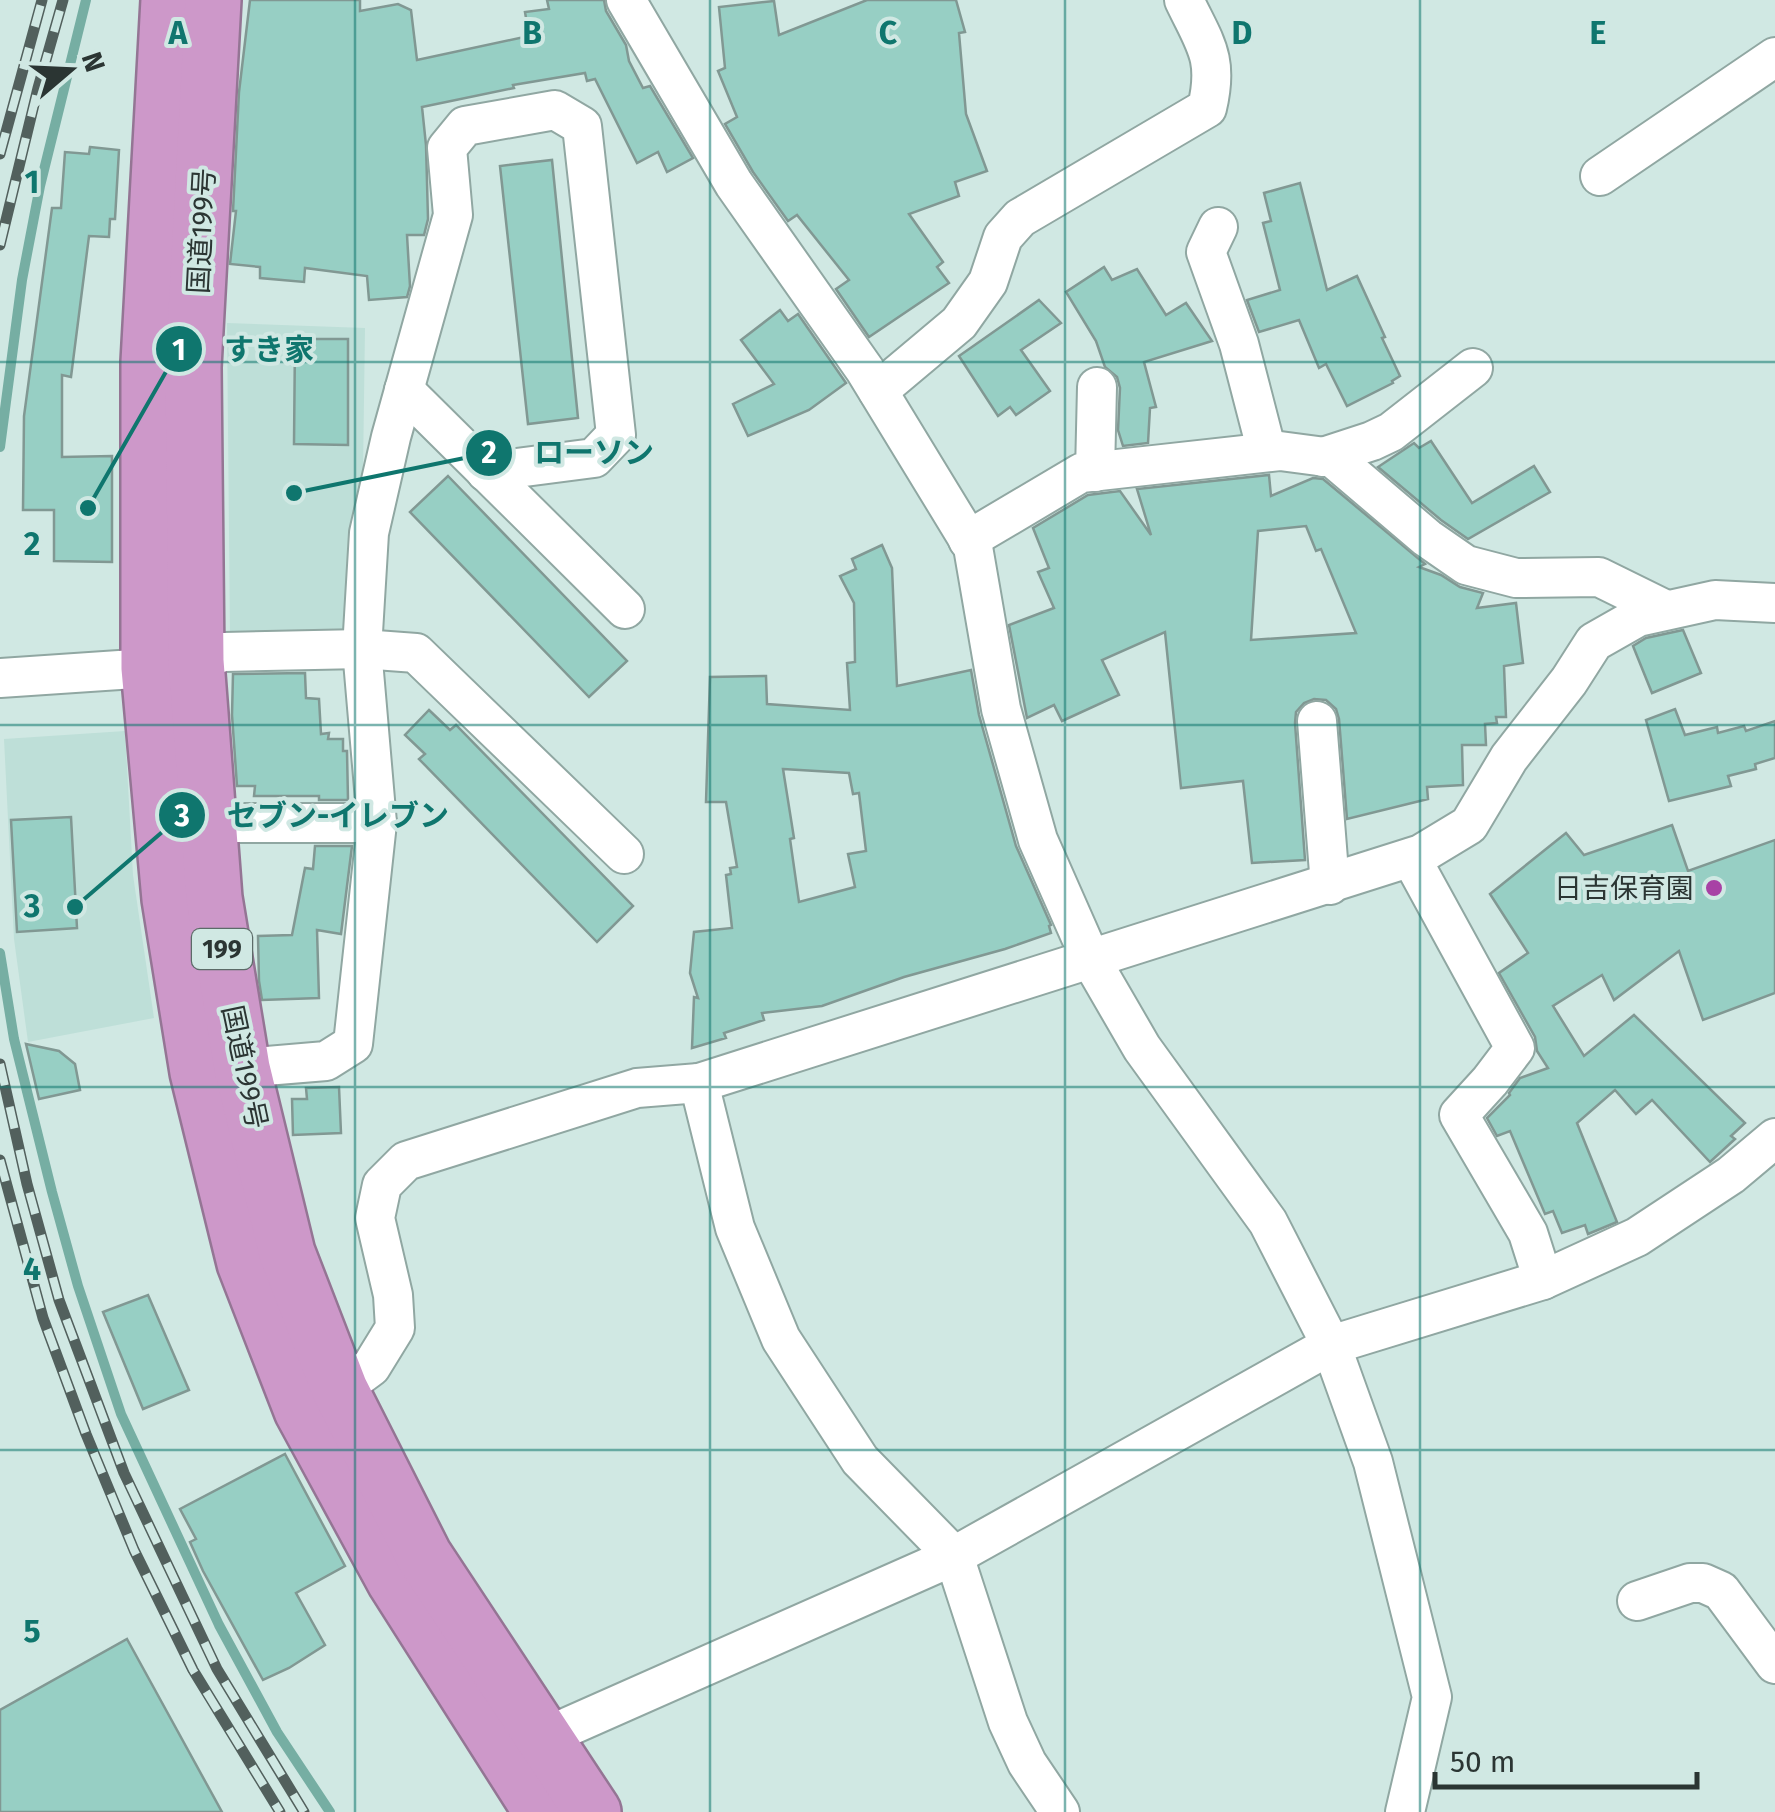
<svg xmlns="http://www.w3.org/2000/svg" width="1775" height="1812" font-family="'Fira Sans','Noto Sans JP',sans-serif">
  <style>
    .built { fill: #bedfd8 }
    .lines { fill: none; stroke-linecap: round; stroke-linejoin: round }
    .stream { stroke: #76aea3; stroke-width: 10 }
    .building { fill: #97cfc4; stroke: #819893; stroke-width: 2.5; fill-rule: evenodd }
    .minor-casing { stroke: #90a7a2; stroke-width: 42 }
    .highway-casing { stroke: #947594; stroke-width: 60 }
    .minor { stroke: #fff; stroke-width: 38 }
    .highway { stroke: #cd98c9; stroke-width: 55 }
    .rail-casing { stroke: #52605d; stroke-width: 11 }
    .rail { stroke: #d0e8e3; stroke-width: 8; stroke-dasharray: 22; stroke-linecap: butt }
    .grid { fill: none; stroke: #0f766e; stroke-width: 2.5; stroke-opacity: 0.55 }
    .poi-dot { fill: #a841a5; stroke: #d0e8e3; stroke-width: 4 }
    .labels { text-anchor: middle; stroke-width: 8; stroke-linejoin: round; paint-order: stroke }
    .shield { fill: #d0e8e3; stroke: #5c6b68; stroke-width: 2.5 }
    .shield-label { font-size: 25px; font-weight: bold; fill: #2b3533 }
    .street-label { font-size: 28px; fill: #2b3533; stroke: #d0e8e3 }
    .poi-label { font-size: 28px; fill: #2b3533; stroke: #d0e8e3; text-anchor: end }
    .grid-label { font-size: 32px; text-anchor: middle; font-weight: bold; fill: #0f766e; stroke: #d0e8e3; stroke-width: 8; stroke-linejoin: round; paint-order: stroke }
    .leader { fill: none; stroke: #0f766e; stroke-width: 4 }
    .callout-dot { fill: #0f766e; stroke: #d0e8e3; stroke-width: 4 }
    .mark-label { font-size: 30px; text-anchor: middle; font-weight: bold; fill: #fff }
    .callout-label { font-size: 30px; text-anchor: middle; font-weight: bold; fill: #0f766e; stroke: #d0e8e3; stroke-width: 8; stroke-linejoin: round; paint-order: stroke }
  </style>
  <rect width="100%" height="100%" fill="#d0e8e3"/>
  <g class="built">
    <polygon points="227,323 365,328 363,471 355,514 349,638 230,637"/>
    <polygon points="125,731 133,875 154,1018 28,1042 14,939 4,739"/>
  </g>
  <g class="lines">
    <g class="stream">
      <polyline points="0,447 22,280 40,186 86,0"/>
      <polyline points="0,953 14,1039 52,1192 78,1286 121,1414 219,1625 277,1732 330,1812"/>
    </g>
  </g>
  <g class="building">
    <polygon points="250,0 360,0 360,11 398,4 411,10 417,60 529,36 525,12 549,9 547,0 604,0 606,11 626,45 629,61 643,88 650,86 693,158 667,172 658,152 637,163 595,79 587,81 585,73 513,85 514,88 422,107 426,145 428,219 424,235 407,235 410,286 407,297 369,300 367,276 305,268 304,282 260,278 260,267 230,264 236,211 233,211 239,92"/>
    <polygon points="867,0 956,0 965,32 959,33 966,114 987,171 955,182 959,196 909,214 943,262 937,267 949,283 869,337 836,289 849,280 797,215 788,221 753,172 725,124 737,117 718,71 725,68 719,7 774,1 779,35"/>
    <polygon points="90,147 119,150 115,219 110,219 109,237 89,236 71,377 62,375 62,457 112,456 112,562 54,561 54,510 23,510 24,416 52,208 61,208 65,152 89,154"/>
    <polygon points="552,160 578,418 528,424 500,166"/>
    <polygon points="1300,183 1327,290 1357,276 1385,337 1382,338 1400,376 1392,381 1393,383 1347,406 1326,364 1319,368 1299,320 1259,332 1247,300 1280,290 1263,223 1271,221 1264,193"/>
    <polygon points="1104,267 1112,280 1137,269 1166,315 1186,303 1212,341 1144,362 1156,407 1150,408 1148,443 1123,446 1118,430 1120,388 1117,377 1105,367 1096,341 1066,292"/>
    <polygon points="1039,300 1061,323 1021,350 1050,391 1016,415 1010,407 998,416 959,356"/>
    <polygon points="780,310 788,321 798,314 846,383 809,410 748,436 733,404 774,384 741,340"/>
    <polygon points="295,339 348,339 348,445 294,444"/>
    <polygon points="1431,441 1472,503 1534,466 1550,492 1468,539 1441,520 1378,467 1414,443 1419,448"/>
    <path d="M1269 475 1271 496 1313 478 1323 479 1425 564 1419 567 1441 575 1460 587 1483 593 1477 608 1516 603 1523 663 1504 666 1506 717H1496L1497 723 1485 724 1486 745H1462L1463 785 1427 787 1428 799 1347 819 1339 719 1336 709 1326 700 1314 699 1304 703 1296 712 1295 723 1305 860 1252 863 1243 781 1181 788 1165 632 1102 660 1119 695 1062 721 1054 705 1027 718 1009 625 1054 608 1038 572 1049 568 1033 528 1088 495 1120 491 1151 535 1137 489ZM1306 526 1316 551 1321 549 1356 633 1251 640 1258 531Z"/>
    <polygon points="448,476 627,661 589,697 410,512"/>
    <path d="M882 545 892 568 897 686 971 670 979 715 1016 846 1051 925 1049 926 1051 933 1005 949 904 977 822 1006 762 1013 764 1020 724 1033 726 1038 692 1048 694 997 698 998 690 973 694 932 732 928 726 875 731 874 730 868 737 867 726 802H706L710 677 766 676 767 704 850 710 847 663 855 662 854 603 840 576 856 569 852 559ZM783 769 849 773 853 794 859 793 866 851 848 854 855 887 799 902 790 839 794 838Z"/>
    <polygon points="1683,630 1701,673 1652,693 1633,646 1646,638"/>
    <polygon points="305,673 306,698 319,699 321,734 329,733 328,739 343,739 343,751 347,751 348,800 319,800 319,796 254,796 255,786 237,786 232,715 233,674"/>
    <polygon points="1675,709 1685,735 1717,727 1718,733 1744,726 1746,731 1775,721 1775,758 1755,764 1756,769 1728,776 1731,786 1669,801 1646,720"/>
    <polygon points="429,710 450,730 456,725 633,906 597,942 419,759 425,754 405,735"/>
    <polygon points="71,817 77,928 17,932 11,820"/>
    <polygon points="1672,825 1688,871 1775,840 1775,993 1703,1020 1679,951 1614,1000 1602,975 1553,1006 1584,1056 1634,1015 1745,1123 1731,1136 1735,1139 1710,1162 1652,1100 1636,1114 1615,1090 1577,1123 1617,1222 1588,1234 1585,1225 1562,1233 1553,1211 1545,1214 1510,1131 1497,1136 1487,1118 1510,1095 1509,1093 1520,1078 1548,1068 1537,1051 1535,1037 1499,973 1528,953 1490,894 1566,833 1584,855"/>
    <polygon points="315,846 352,846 341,934 317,930 319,998 262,1000 259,981 258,936 292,935 305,868 313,869"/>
    <polygon points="26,1044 59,1051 75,1064 80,1090 39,1099"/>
    <polygon points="339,1087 341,1133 293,1135 292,1099 307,1099 306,1088"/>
    <polygon points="148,1295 189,1390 143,1409 103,1312"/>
    <polygon points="285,1454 345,1566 296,1593 325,1645 289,1668 263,1680 203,1571 190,1542 196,1539 180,1509"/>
    <polygon points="127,1639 222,1812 0,1812 0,1710"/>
  </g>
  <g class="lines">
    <g class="minor-casing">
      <g id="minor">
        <polyline points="626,0 734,184 865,370 973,547 1001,709 1038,840 1091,960 1142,1048 1268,1222 1331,1345 1373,1462 1432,1697 1405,1812"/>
        <polyline points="1600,176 1775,57"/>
        <polyline points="1218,227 1206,252 1239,344 1267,452"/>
        <polyline points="404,390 625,609"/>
        <path d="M878 391 959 323 988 282 1003 237 1020 218 1207 108C1219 58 1205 44 1184 0"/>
        <polyline points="1323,457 1372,441 1391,432 1473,368"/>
        <polyline points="1095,472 1097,387"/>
        <polyline points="968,540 1081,473 1280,451 1333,458 1427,538 1466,565 1516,578 1599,577 1666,610"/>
        <polyline points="0,678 149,668 196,661 224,652 362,649 416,653 624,854"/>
        <polyline points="1317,721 1330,885"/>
        <polyline points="185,823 377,823"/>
        <polyline points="1411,858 1515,1048 1490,1081 1459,1115 1528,1233 1543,1280"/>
        <polyline points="219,1070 326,1061 353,1044 377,823 362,649 369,533 391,437 453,215 447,148 465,126 555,110 582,126 616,435 594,458 486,472"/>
        <polyline points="699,1083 735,1228 781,1339 860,1460 954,1556 1008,1722 1027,1763 1060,1812"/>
        <polyline points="319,1401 340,1390 371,1367 395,1328 393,1295 375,1218 382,1185 406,1161 637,1088 699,1083 1421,854 1469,825 1509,758 1569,681 1594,642 1638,617 1715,600 1775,603"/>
        <polyline points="1637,1601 1690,1583 1703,1583 1721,1591 1775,1664"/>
        <polyline points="525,1749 545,1737 954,1556 1331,1345 1543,1280 1637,1237 1731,1175 1775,1138"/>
      </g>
    </g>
    <g class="highway-casing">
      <g id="highway">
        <polyline points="169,0 149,362 149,668 170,899 198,1072 245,1263 302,1410 395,1581 542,1812"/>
        <polyline points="213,0 193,367 196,661 214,898 242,1068 287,1253 340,1390 424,1556 593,1812"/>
      </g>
    </g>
    <use href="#minor" class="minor"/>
    <use href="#highway" class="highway"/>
    <g class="rail-casing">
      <g id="rail">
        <polyline points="0,154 42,0"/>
        <polyline points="0,245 38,88 63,0"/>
        <polyline points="0,1064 27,1184 59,1300 124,1473 217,1669 304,1812"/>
        <polyline points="0,1160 43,1318 86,1434 134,1550 193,1670 280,1812"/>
      </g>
    </g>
    <use href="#rail" class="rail"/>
  </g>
  <path class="grid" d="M355 0V1812M710 0V1812M1065 0V1812M1420 0V1812M0 362H1775M0 725H1775M0 1087H1775M0 1450H1775"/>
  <circle class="poi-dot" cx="1714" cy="888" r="10"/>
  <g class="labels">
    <rect class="shield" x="192" y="929" width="60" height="40" rx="8"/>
    <g class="shield-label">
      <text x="222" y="958">199</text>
    </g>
    <g class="street-label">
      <text transform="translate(201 231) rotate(-87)" y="10">国道199号</text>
      <text transform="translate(245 1067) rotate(78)" y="10">国道199号</text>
    </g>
    <g class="poi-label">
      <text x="1694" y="898">日吉保育園</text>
    </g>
  </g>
  <g class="grid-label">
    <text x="178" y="44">A</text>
    <text x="532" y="44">B</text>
    <text x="888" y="44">C</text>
    <text x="1242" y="44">D</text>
    <text x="1598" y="44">E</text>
    <text x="32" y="193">1</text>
    <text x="32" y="555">2</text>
    <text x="32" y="917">3</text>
    <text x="32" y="1280">4</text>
    <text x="32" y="1642">5</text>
  </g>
  <path class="leader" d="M88 508L179 349M294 493L489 453M75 907L182 815"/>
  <g class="callout-dot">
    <circle cx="88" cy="508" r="10"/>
    <circle cx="294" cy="493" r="10"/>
    <circle cx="75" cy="907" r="10"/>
    <circle cx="179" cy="349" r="25"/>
    <circle cx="489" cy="453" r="25"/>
    <circle cx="182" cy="815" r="25"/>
  </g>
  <g class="mark-label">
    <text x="179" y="360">1</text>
    <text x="489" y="463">2</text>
    <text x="182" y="826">3</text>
  </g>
  <g class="callout-label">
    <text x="269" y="360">すき家</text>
    <text x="594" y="463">ローソン</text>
    <text x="338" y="826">セブン-イレブン</text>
  </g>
  <g transform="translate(70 70) rotate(71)" stroke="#d0e8e3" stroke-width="8" paint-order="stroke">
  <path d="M0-8L18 38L0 25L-18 38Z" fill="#2b3533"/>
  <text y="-15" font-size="28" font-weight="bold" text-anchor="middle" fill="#2b3533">N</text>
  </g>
  <path d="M1435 1772v15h262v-15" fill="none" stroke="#2b3533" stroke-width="5"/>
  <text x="1450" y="1772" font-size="30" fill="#2b3533" stroke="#d0e8e3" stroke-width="8" paint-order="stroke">50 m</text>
</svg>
